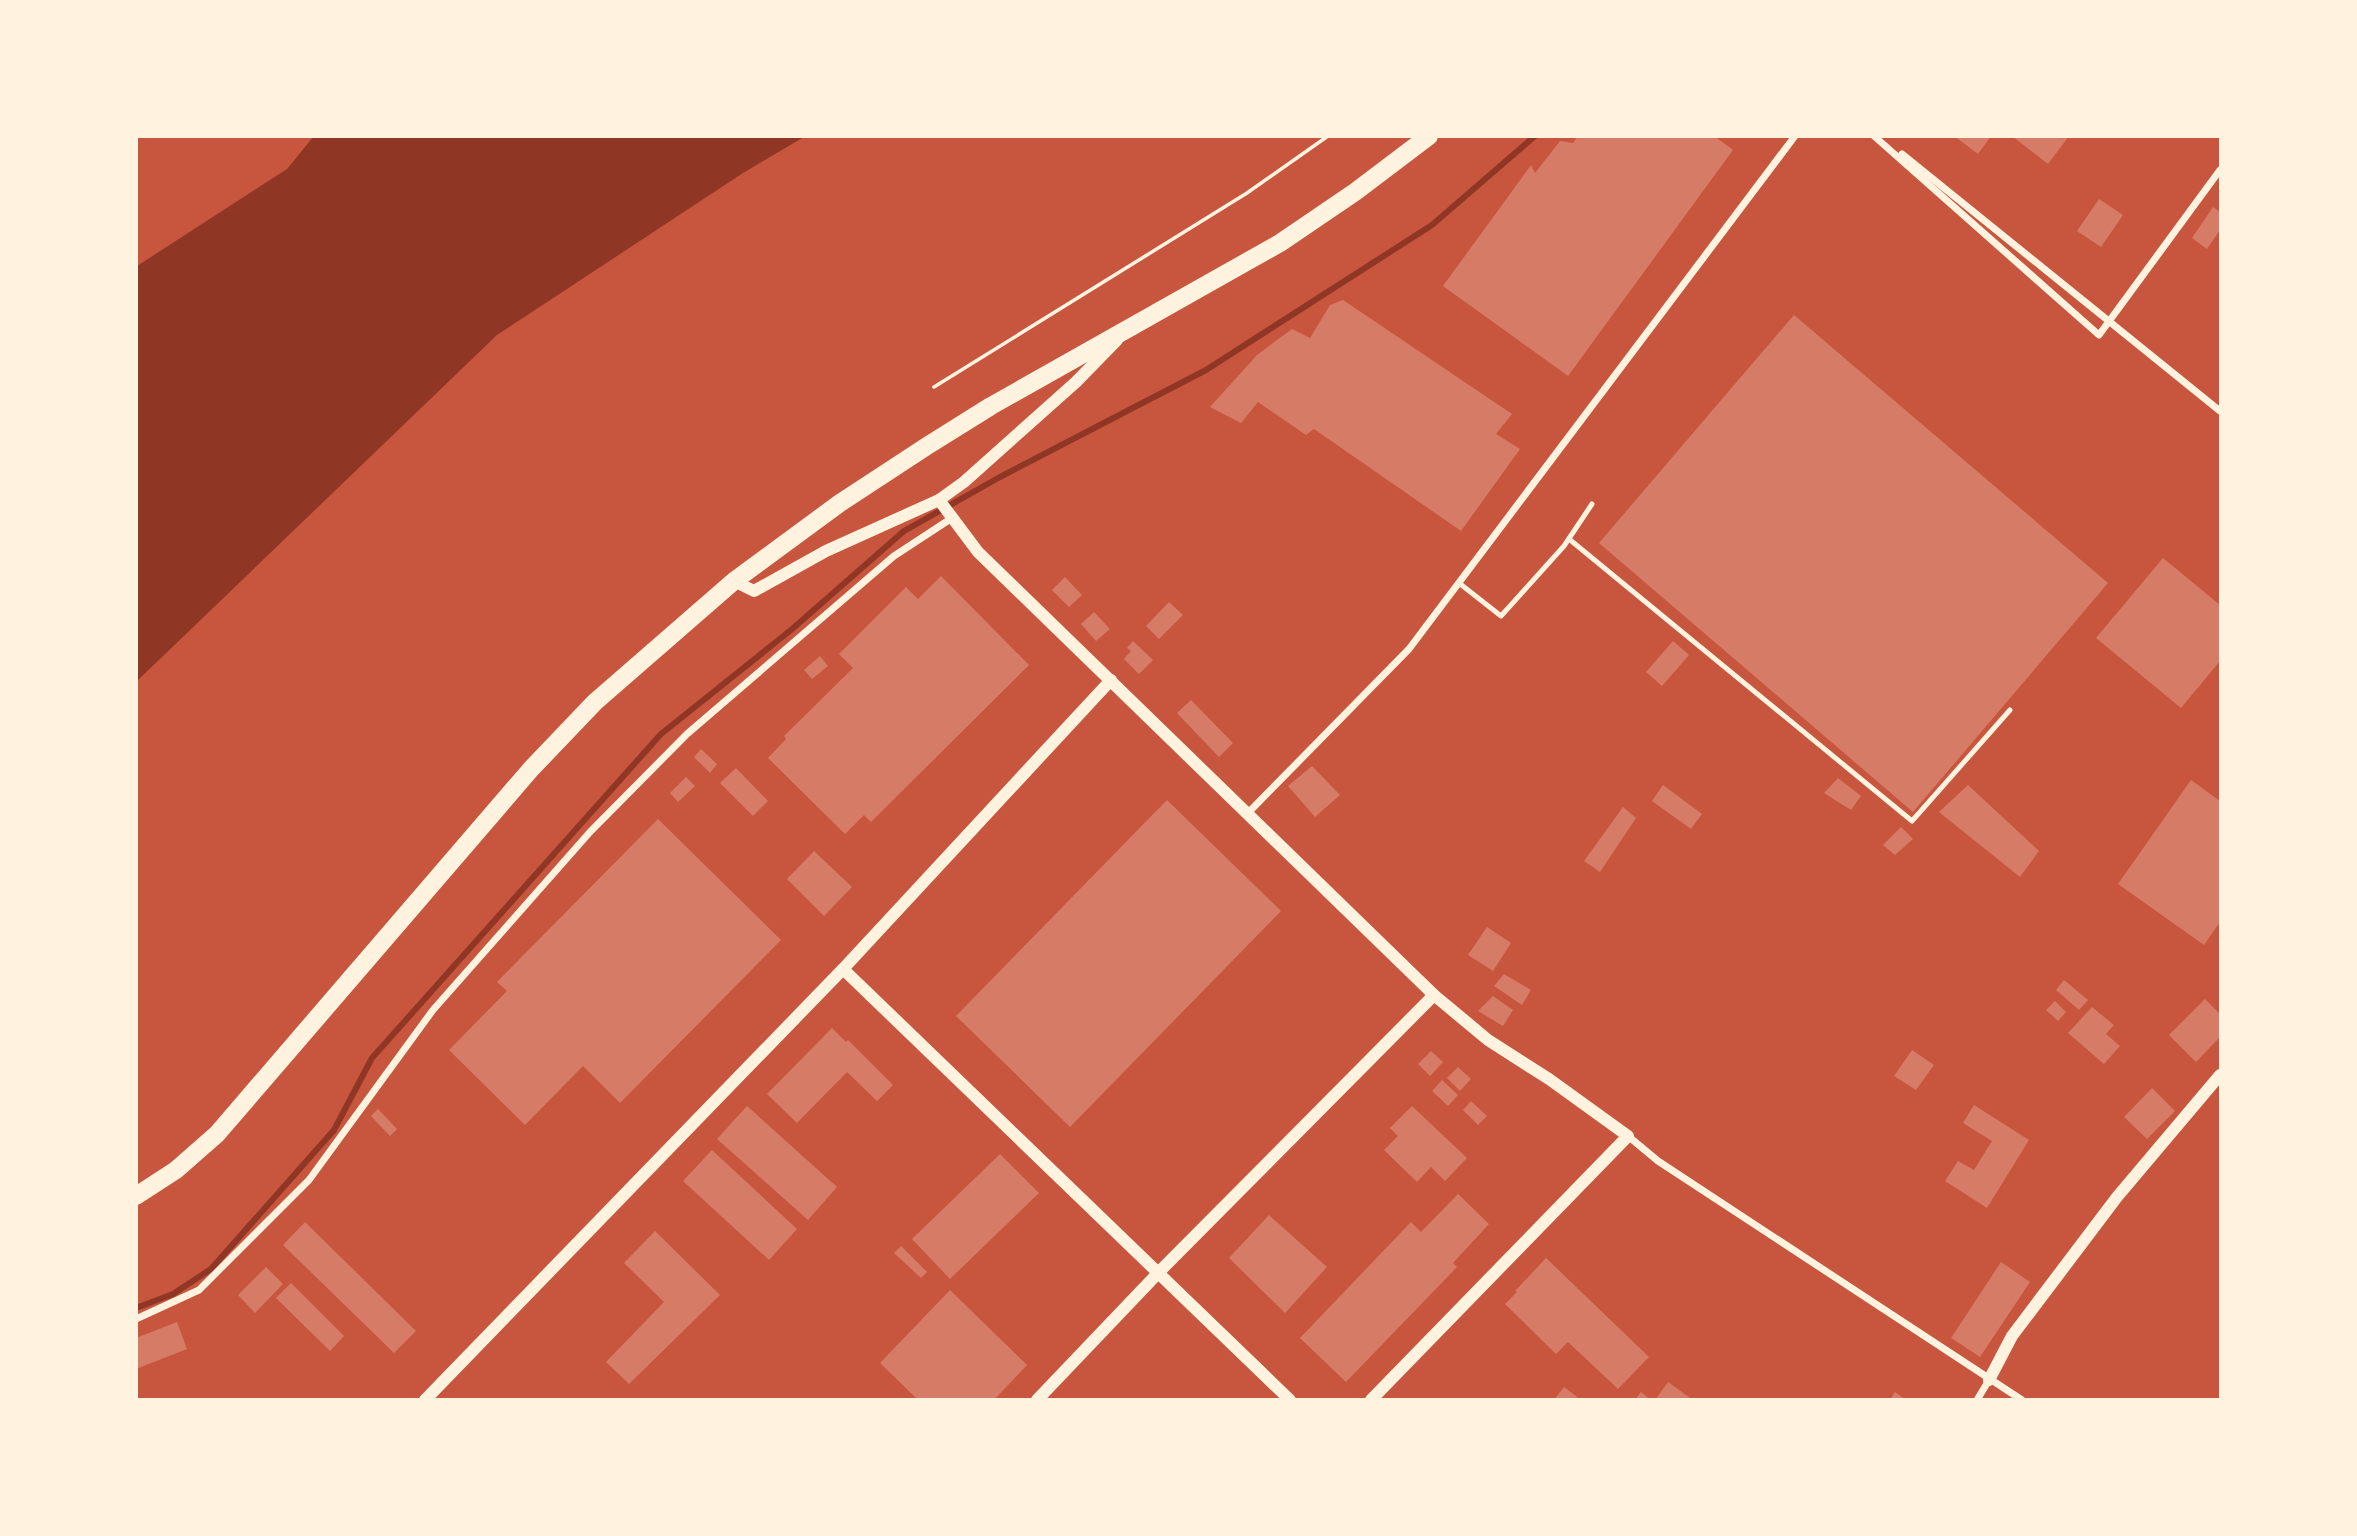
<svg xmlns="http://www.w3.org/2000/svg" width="2357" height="1536" font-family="Barlow,sans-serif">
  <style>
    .water { fill: #8f3625 }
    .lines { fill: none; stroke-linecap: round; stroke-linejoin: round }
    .stream { stroke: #8f3625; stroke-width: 6 }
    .building { fill: #d67c66 }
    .path { stroke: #fff3e0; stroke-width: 3.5 }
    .service { stroke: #fff3e0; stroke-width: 5 }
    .minor { stroke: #fff3e0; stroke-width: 7 }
    .tertiary { stroke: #fff3e0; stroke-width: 12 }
    .primary { stroke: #fff3e0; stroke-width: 18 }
  </style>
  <rect width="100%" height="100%" fill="#c8553d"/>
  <polygon class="water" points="314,136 804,137 743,173 497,335 137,681 137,266 287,169"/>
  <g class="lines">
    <polyline class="stream" points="136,1308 173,1294 211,1269 334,1130 372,1058 661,734 791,630 904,531 1000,477 1206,370 1432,225 1535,136"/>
  </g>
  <g class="building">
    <polygon points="1578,136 1714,136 1733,150 1568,376 1443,286 1531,165 1535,173 1560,141 1573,143"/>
    <polygon points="1954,136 1991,136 1978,154"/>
    <polygon points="2012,136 2069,136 2048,164"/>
    <polygon points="2099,199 2123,215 2101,247 2077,231"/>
    <polygon points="2213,207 2220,212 2220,230 2207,249 2192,238"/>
    <polygon points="1343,300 1512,414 1496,434 1520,449 1461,531 1314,429 1306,435 1258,402 1241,423 1210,407 1257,355 1292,329 1310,338 1330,305"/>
    <polygon points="1794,315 2108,583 1913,812 1599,543"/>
    <polygon points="2163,558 2220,605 2220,661 2181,708 2096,638"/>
    <polygon points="941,576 1029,665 871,822 864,815 845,834 768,758 786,739 784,736 853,668 839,654 906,587 918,599"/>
    <polygon points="1065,577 1082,595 1069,607 1052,590"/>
    <polygon points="1169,602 1183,615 1159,639 1146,626"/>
    <polygon points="1094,612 1110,629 1096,641 1081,624"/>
    <polygon points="1133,641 1153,660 1139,674 1124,659 1131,651 1127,648"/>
    <polygon points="1673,641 1689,655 1662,686 1646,672"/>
    <polygon points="820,656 828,666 812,679 804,670"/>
    <polygon points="1191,700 1233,743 1219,757 1177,713"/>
    <polygon points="701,749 717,764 710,773 694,757"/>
    <polygon points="1312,766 1340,795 1315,817 1288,786"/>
    <polygon points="736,768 768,801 753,816 720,783"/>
    <polygon points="686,777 695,786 678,802 670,793"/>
    <polygon points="1838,778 1861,796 1851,810 1824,793"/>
    <polygon points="2191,780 2220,801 2220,922 2204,945 2118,884"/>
    <polygon points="1663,785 1702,814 1691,829 1652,801"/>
    <polygon points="1968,785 2039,851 2020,877 1939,812"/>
    <polygon points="1167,800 1281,911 1070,1127 956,1016"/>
    <polygon points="1623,807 1636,818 1600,872 1584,861"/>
    <polygon points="658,819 781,940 620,1103 583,1066 525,1125 449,1050 507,991 497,982"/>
    <polygon points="1901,827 1913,839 1895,855 1883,845"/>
    <polygon points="814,851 852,887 824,916 787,879"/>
    <polygon points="1487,927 1511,943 1493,971 1468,955"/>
    <polygon points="1504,974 1531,990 1522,1005 1494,986"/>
    <polygon points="2064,980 2088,1000 2079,1010 2056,990"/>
    <polygon points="1493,996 1513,1010 1503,1026 1478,1011"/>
    <polygon points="2205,999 2220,1014 2220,1037 2196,1062 2169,1035"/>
    <polygon points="2055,1001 2066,1012 2058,1021 2046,1010"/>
    <polygon points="2092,1007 2114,1025 2106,1034 2120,1046 2104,1064 2068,1033"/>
    <polygon points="832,1028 846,1042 848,1040 893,1085 877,1101 847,1072 797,1123 767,1094"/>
    <polygon points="1912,1050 1934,1065 1916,1090 1894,1076"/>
    <polygon points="1431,1051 1443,1062 1430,1076 1418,1064"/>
    <polygon points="1458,1067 1471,1079 1460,1091 1447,1078"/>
    <polygon points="1442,1080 1458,1095 1448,1106 1432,1091"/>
    <polygon points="2152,1088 2175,1111 2147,1139 2124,1117"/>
    <polygon points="1471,1101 1487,1116 1478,1125 1463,1110"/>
    <polygon points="1974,1105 2029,1140 1987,1208 1945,1181 1958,1161 1974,1170 1992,1141 1963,1123"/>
    <polygon points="747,1106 837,1187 808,1220 717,1139"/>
    <polygon points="1412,1106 1467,1158 1445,1181 1431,1167 1417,1182 1384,1150 1398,1136 1390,1128"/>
    <polygon points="378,1109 397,1129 390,1136 371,1116"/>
    <polygon points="712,1150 797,1229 769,1260 683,1181"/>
    <polygon points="1000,1154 1039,1193 950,1279 912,1239"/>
    <polygon points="1458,1194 1489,1224 1453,1263 1457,1267 1346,1382 1300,1338 1411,1222 1421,1232"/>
    <polygon points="1269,1215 1327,1267 1285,1313 1229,1258"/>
    <polygon points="305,1222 416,1331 394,1353 283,1245"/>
    <polygon points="655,1231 720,1295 629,1384 606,1362 664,1302 624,1263"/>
    <polygon points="901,1246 927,1272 921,1278 894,1253"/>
    <polygon points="1546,1258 1649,1357 1618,1389 1568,1342 1556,1354 1505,1304 1517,1292 1515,1291"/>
    <polygon points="2001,1262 2030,1282 1980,1357 1951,1338"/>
    <polygon points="266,1267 283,1284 255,1313 238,1295"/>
    <polygon points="291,1283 344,1336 330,1351 276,1298"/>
    <polygon points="950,1290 1027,1365 994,1400 918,1400 880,1363"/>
    <polygon points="177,1322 187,1349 136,1369 136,1338"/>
    <polygon points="1668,1382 1693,1400 1655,1400"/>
    <polygon points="1564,1387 1581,1400 1554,1400"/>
    <polygon points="1641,1392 1651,1400 1635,1400"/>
    <polygon points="1895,1392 1906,1400 1890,1400"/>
  </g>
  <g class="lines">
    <polyline class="path" points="934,387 1247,193 1328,136"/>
    <g class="service">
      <polyline points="1569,539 1912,821 2010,710"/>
      <polyline points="1459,583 1501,616 1564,546 1592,504"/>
    </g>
    <g class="minor">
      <polyline points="1874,136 2099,335 2220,170"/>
      <polyline points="1902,154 2220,411"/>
      <polyline points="1247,814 1409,649 1795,136"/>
      <polyline points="1628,1136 1658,1161 2022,1400"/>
      <polyline points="136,1319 199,1290 309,1180 433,1010 590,832 687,734 894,556 952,518"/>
      <polyline points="1977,1400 1989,1380"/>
    </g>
    <g class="tertiary">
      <polyline points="939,500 978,552 1434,995 1488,1040 1549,1079 1628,1136 1371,1400"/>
      <polyline points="734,581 754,591 826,551 939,500 964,482 1076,382 1117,340"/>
      <polyline points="843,969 1290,1400"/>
      <polyline points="1989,1380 2012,1336 2117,1197 2220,1075"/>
      <polyline points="425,1400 843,969 1111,680"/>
      <polyline points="1037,1400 1159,1272 1434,995"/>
    </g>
    <polyline class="primary" points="136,1196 176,1170 217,1134 531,769 595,702 734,581 840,503 927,446 991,406 1280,243 1355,192 1429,136"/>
  </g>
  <rect width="2357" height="1536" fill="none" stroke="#fff3e0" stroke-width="276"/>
</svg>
